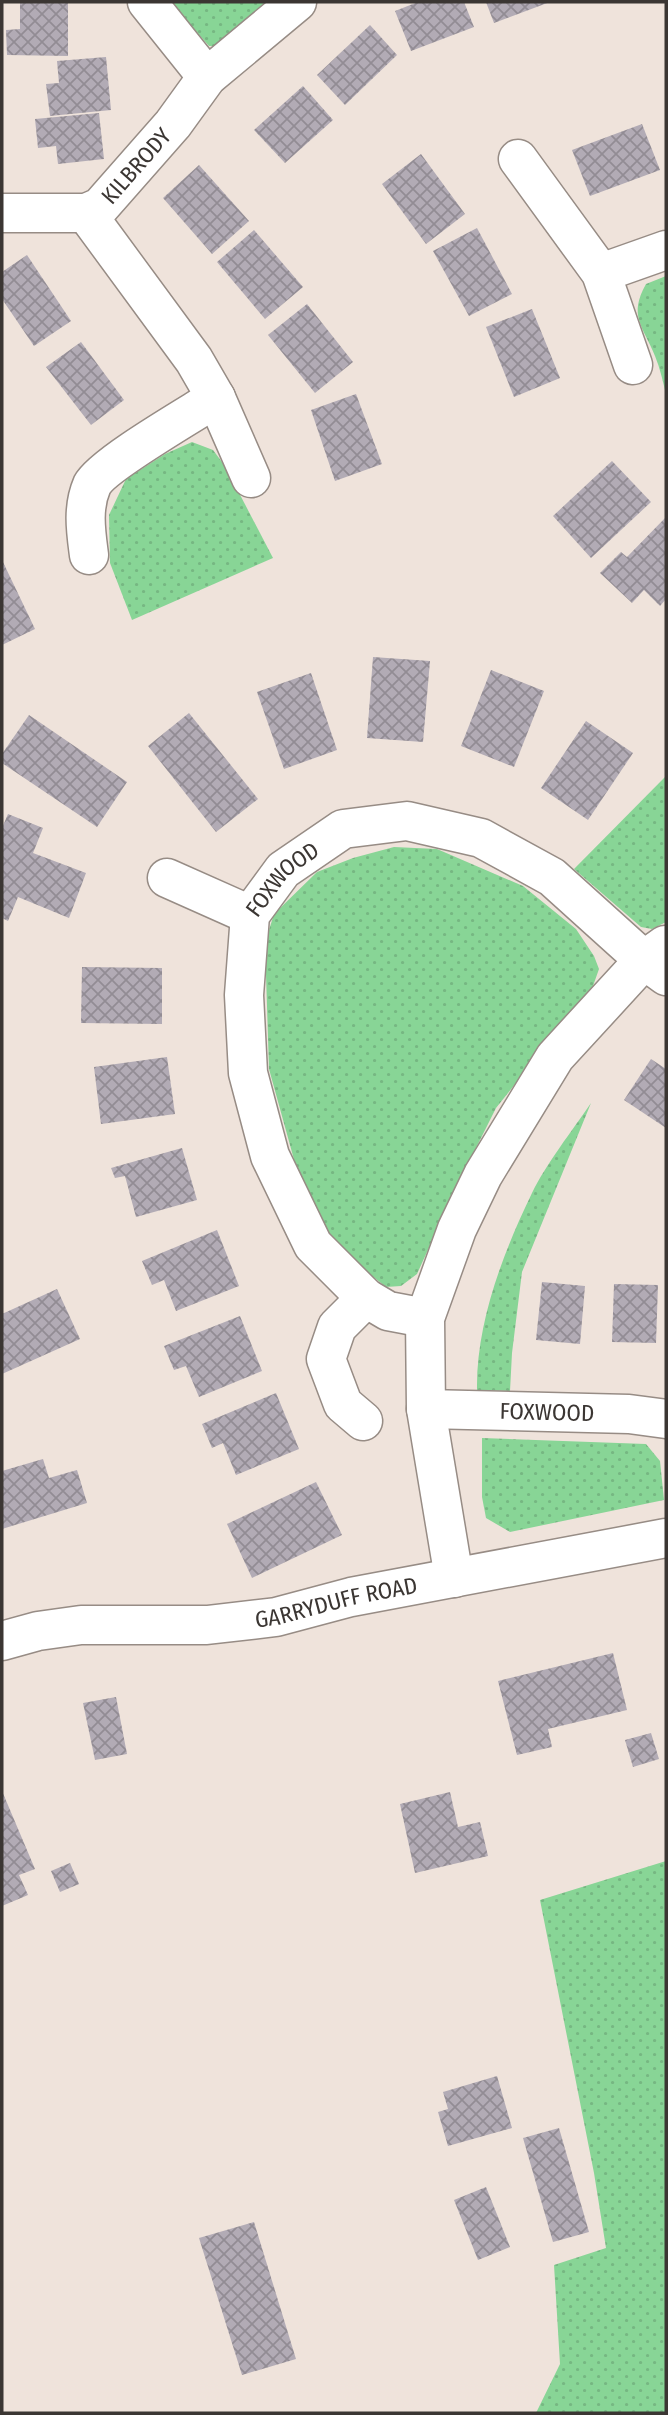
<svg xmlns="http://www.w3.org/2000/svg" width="668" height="2415" font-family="'Fira Sans Condensed',sans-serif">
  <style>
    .grass { fill: url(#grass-dots) }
    .building { fill: url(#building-cross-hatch) }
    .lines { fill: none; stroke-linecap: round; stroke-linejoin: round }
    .minor-casing { stroke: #978c85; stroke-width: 41 }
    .minor { stroke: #fff; stroke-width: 38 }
    .labels { text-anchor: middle; stroke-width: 7; stroke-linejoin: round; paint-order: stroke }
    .street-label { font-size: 23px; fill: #3b3633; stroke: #fcf0e8 }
  </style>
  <defs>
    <pattern id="grass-dots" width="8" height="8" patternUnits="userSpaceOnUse" patternTransform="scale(1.75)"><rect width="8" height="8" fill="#88d596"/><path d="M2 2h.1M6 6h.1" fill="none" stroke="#76b782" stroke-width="1.8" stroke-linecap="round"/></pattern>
    <pattern id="building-cross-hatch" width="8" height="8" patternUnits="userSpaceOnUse" patternTransform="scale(1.75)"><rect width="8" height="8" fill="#b2abb5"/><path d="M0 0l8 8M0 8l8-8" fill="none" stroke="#928c94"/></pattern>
  </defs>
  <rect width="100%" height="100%" fill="#efe3db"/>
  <g class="grass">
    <polygon points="170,2 276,2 227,46 209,46"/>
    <path d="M666 276V394C663 382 660 368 655 356 643 326 628 316 646 284Z"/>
    <polygon points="192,442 213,450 225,466 273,558 132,620 110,563 109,515 126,479 165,454"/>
    <polygon points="666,776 666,922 652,929 641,927 574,869"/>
    <polygon points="394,847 437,849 523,886 576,929 594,956 599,969 593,986 496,1108 456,1188 417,1274 401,1286 386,1287 333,1245 298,1174 269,1069 265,943 274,914 317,872 353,858"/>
    <path d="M591 1103 522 1272 512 1353 510 1391 477 1390C476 1323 503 1253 532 1193 546 1164 572 1131 591 1103Z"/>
    <polygon points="482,1438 646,1444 660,1461 664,1500 510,1532 486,1518 482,1497"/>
    <polygon points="666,1861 666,2413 536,2413 560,2364 554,2265 606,2248 594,2173 540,1900"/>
  </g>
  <g class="building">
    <polygon points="20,2 68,2 68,56 7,55 6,30 20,29"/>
    <polygon points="418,2 464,2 474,27 411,51 395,11"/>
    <polygon points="486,2 550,2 494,23"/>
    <polygon points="370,25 397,55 345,105 317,75"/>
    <polygon points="106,57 111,110 50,116 46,84 59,83 57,61"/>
    <polygon points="303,86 333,120 285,163 254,130"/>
    <polygon points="99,113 104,159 58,164 56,146 38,148 35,119"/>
    <polygon points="642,124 660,170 590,196 572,150"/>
    <polygon points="421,154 465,214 426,244 382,184"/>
    <polygon points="199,165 249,221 212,254 163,198"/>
    <polygon points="477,228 512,294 469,316 433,251"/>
    <polygon points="254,230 303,287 265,319 217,262"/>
    <polygon points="27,255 71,321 34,346 2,299 2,272"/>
    <polygon points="307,304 353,362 315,393 268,335"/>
    <polygon points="532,309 560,378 514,397 486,327"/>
    <polygon points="81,342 124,400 91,425 46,367"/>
    <polygon points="356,394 382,464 335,481 311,410"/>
    <polygon points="612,461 651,502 591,558 553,516"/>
    <polygon points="666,517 666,599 660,606 644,590 632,603 600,573 621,552 627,557"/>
    <polygon points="2,560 35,629 2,645"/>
    <polygon points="373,657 430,661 423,742 367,738"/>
    <polygon points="491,670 544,691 514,767 461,746"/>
    <polygon points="311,673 337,750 284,769 257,692"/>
    <polygon points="189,713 258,799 216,832 148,746"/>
    <polygon points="29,715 127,782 97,827 2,763 2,754"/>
    <polygon points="586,721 633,753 588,820 541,788"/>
    <polygon points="8,814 43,828 33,853 86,873 69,918 18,897 8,921 2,918 2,828"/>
    <polygon points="82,967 162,968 162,1024 81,1023"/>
    <polygon points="167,1057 175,1114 101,1124 94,1067"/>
    <polygon points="651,1059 666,1069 666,1128 624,1100"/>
    <polygon points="182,1148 197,1200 136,1217 125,1176 115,1178 111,1168"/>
    <polygon points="217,1230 239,1286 176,1311 164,1280 152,1285 142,1261"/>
    <polygon points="542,1282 585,1286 580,1344 536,1340"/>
    <polygon points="614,1284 658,1285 656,1343 612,1342"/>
    <polygon points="57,1289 80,1339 2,1374 2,1314"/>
    <polygon points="240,1316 262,1371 199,1397 186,1366 174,1370 164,1346"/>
    <polygon points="276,1393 299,1449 236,1475 223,1443 212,1448 202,1424"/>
    <polygon points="43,1459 49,1478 77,1470 87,1503 2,1529 2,1471"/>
    <polygon points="316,1482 342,1535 252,1578 227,1524"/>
    <polygon points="613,1653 627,1710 548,1729 552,1747 517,1755 498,1681"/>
    <polygon points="116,1697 127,1754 95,1760 83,1703"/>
    <polygon points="651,1733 659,1759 633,1767 625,1740"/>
    <polygon points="2,1791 35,1869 19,1875 28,1895 2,1906"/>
    <polygon points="450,1792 458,1827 480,1822 488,1856 415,1873 400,1804"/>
    <polygon points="70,1863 79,1884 60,1892 51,1871"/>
    <polygon points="497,2076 512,2128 448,2146 438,2112 448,2109 443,2092"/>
    <polygon points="559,2128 589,2232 553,2242 523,2138"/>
    <polygon points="486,2187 510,2247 478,2260 454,2200"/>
    <polygon points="254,2222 296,2359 242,2375 199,2238"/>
  </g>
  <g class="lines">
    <g class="minor-casing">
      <g id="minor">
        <polyline points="147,2 207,77"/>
        <polyline points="518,159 601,273 633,365"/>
        <path id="s1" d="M2 213H86L100 207 173 124 207 77 297 2"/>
        <polyline points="86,213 194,360 216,398 251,478"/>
        <polyline points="601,273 666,250"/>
        <path d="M89 555C86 532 82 508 92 485 102 465 193 413 216 398"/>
        <polyline points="167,878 250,915"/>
        <path id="s2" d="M425 1318 388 1311 366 1298 313 1245 270 1156 248 1073 244 995 250 915 283 870 343 829 407 821 481 838 552 877 644 960 666 976"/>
        <path id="s3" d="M426 1409 629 1414 666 1419"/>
        <polyline points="363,1421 343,1404 326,1359 337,1327 366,1298"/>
        <polyline points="454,1578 426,1409 425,1318 457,1229 483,1175 555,1057 644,960 665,945"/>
        <path id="s4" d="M2 1641 38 1631 81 1625H207L276 1617 351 1597 666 1538"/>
      </g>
    </g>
    <use href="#minor" class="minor"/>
  </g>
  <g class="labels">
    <g class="street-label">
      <text dy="8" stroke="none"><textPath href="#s1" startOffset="154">KILBRODY</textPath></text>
      <text dy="8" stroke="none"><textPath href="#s2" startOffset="530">FOXWOOD</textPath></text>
      <text dy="8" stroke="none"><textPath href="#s3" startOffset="121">FOXWOOD</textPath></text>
      <text dy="8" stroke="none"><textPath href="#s4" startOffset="338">GARRYDUFF ROAD</textPath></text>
    </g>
  </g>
  <rect width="668" height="2415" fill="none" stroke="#3b3633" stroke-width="7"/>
</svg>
